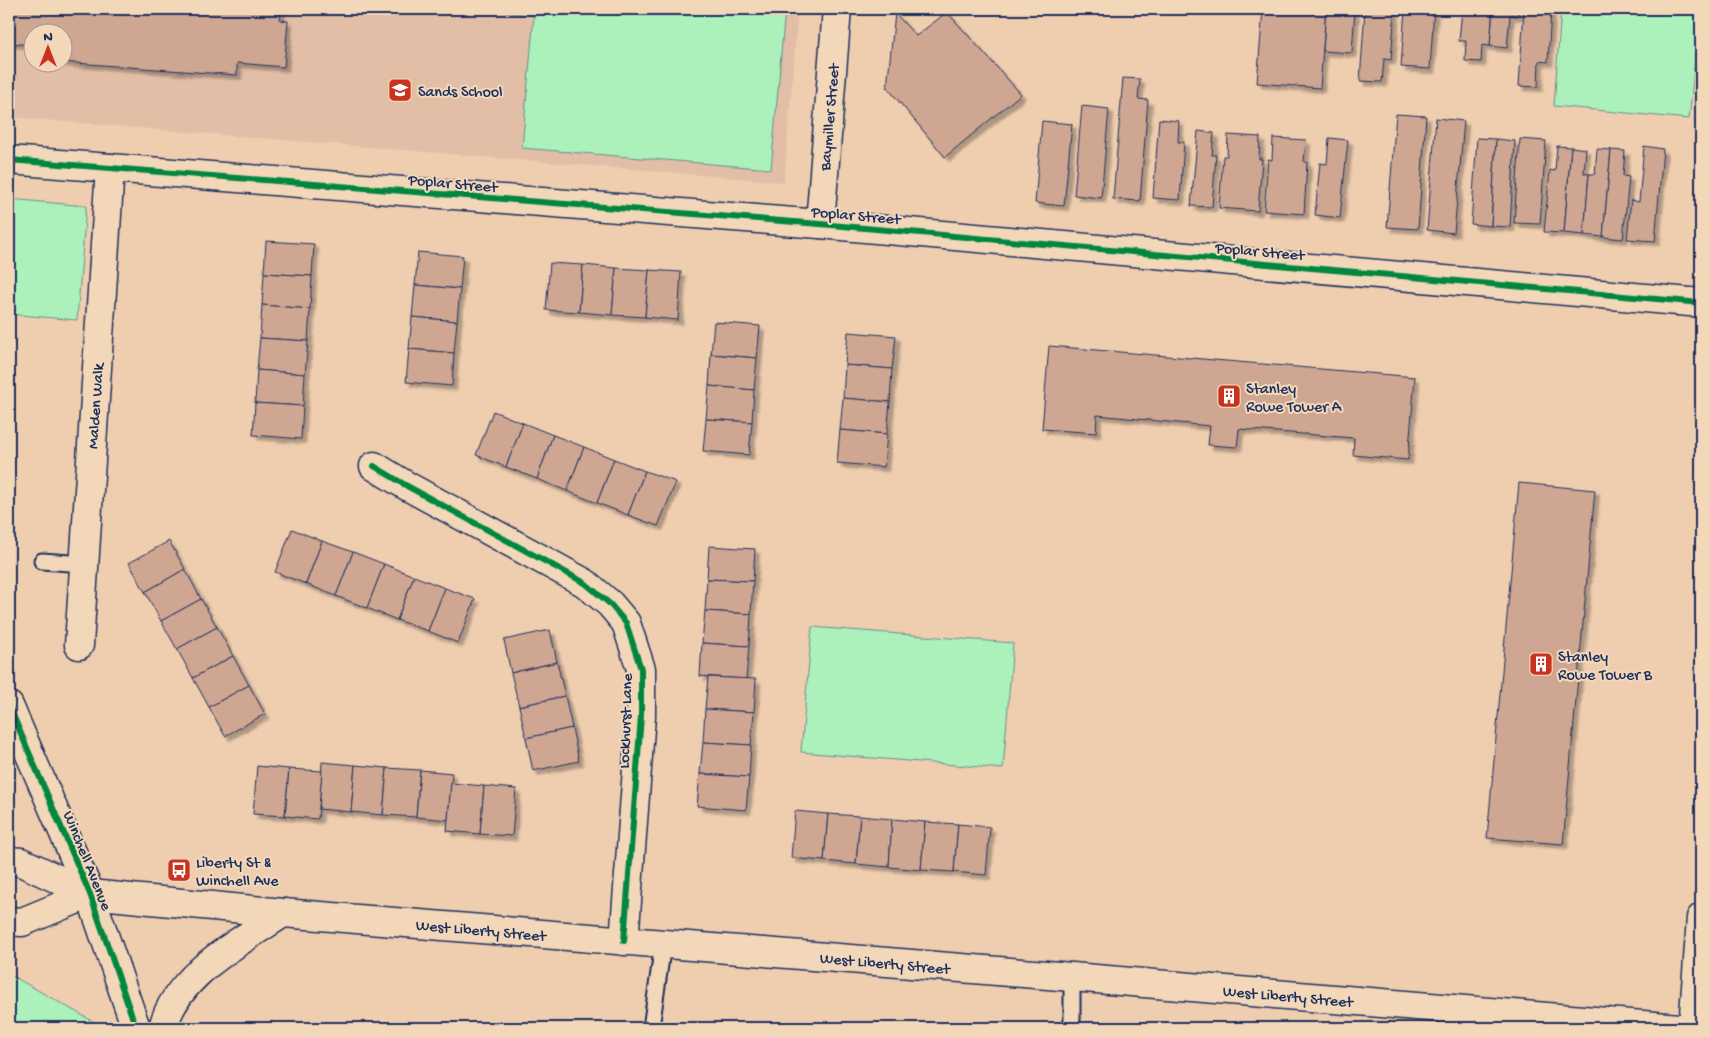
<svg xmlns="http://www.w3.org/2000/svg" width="1710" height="1037" font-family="'Gochi Hand',sans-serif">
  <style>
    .built { fill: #e1bea5; fill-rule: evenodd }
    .green { fill: #acf1bc; stroke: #64908d }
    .building { fill: #cfa691; stroke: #1b2f5e; filter: url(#shadow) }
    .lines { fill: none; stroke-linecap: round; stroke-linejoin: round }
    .lane-casing { stroke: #1b2f5e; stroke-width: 19 }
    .street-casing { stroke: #1b2f5e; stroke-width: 31 }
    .secondary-casing { stroke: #1b2f5e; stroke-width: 31 }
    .primary-casing { stroke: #1b2f5e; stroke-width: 31 }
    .lane { stroke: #f3d7b9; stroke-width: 15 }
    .street { stroke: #f3d7b9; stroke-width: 28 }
    .secondary { stroke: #f3d7b9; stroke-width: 28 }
    .primary { stroke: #f3d7b9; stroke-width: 28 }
    .cycleway-casing { stroke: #f3d7b9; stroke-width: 9 }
    .cycleway { stroke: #00873e; stroke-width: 6 }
    .labels { text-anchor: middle; stroke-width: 4; stroke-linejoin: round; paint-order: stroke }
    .poi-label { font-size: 16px; fill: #1b2f5e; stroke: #f3d7b9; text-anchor: start }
    .street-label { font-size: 16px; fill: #1b2f5e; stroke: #f3d7b9 }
  </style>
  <defs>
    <filter id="shadow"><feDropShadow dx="4.5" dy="4.5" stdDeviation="1" flood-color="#0004"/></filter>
  </defs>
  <rect width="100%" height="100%" fill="#efcdaf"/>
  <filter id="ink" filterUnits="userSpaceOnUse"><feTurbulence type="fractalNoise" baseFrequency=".02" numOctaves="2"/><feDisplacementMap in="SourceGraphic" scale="10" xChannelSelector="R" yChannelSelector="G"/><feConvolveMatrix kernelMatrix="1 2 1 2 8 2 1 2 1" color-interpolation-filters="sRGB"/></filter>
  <g filter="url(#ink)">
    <path class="built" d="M9 9H798L784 182 9 117ZM32 32H62V62H32Z"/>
    <g class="green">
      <polygon points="486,9 785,9 771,169 522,148 534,16"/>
      <polygon points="1561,9 1700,9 1689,119 1554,106"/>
      <polygon points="9,199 86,206 77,320 9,314"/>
      <polygon points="812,627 1013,643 1003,769 801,752"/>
      <polygon points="9,974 101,1026 101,1028 9,1028"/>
    </g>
    <g class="building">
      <polygon points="9,9 281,9 280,20 288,21 284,67 237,63 237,75 62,62 62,32 32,32 32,45 9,43"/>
      <polygon points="1263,9 1326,9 1320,88 1257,83"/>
      <polygon points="1326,9 1355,9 1352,53 1323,51"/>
      <polygon points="1365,9 1395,9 1391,60 1384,59 1382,82 1360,81"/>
      <polygon points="1405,9 1434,9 1430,69 1401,67"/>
      <polygon points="1462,9 1493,9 1490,46 1482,45 1481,62 1465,61 1466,41 1459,41"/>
      <polygon points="1493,9 1519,9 1518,16 1510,15 1507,48 1490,46"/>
      <polygon points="1524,9 1551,9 1548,62 1539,61 1538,87 1519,86"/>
      <polygon points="947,12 1021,94 945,157 887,87 895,13 916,36"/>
      <polygon points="1123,78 1140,79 1138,99 1148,100 1140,201 1113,199"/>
      <polygon points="1082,106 1109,109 1101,198 1074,195"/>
      <polygon points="1396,114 1426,116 1418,229 1387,227"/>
      <polygon points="1436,118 1464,121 1454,233 1427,230"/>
      <polygon points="1159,119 1179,121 1178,142 1184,142 1180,200 1153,198"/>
      <polygon points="1042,121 1072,124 1064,206 1035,203"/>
      <polygon points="1198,131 1214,133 1212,155 1216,155 1212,207 1191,206"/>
      <polygon points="1228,135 1260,137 1259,159 1262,159 1258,211 1219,208 1223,156 1227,156"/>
      <polygon points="1273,138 1306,140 1304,162 1307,162 1304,214 1264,211 1268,159 1272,160"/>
      <polygon points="1329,138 1348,140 1340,218 1315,215 1320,163 1327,164"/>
      <polygon points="1477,138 1496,139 1491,226 1471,224"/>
      <polygon points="1496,139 1515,141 1510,227 1491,226"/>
      <polygon points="1520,139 1546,141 1540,224 1514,223"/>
      <polygon points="1557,146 1571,147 1564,233 1544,232 1550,170 1555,171"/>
      <polygon points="1644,146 1663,149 1655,241 1627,239 1631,200 1639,202"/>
      <polygon points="1571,147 1586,149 1584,173 1589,174 1584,235 1564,233"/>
      <polygon points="1597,149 1611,150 1603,237 1584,235 1589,174 1595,174"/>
      <polygon points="1611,150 1625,151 1623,176 1629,177 1623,239 1603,237"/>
      <polygon points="266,241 314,244 312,276 264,273"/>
      <polygon points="418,252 463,256 460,289 415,285"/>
      <polygon points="550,263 583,265 579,312 546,310"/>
      <polygon points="583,265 616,268 612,315 579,312"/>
      <polygon points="616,268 649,270 645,317 612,315"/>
      <polygon points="649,270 681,272 678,320 645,317"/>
      <polygon points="264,273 312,276 310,309 262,305"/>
      <polygon points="415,285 460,289 457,321 412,317"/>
      <polygon points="262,305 310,309 308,341 260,338"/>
      <polygon points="412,317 457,321 454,353 409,349"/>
      <polygon points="714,322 760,326 757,358 711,354"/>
      <polygon points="848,332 896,336 892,369 845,365"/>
      <polygon points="260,338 308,341 305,374 257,370"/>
      <polygon points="1049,346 1415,377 1408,460 1353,455 1354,438 1239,429 1237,447 1208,445 1210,426 1097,415 1096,433 1042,429"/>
      <polygon points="409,349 454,353 452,386 406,382"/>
      <polygon points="711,354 757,358 754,390 709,386"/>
      <polygon points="845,365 892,369 890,402 843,398"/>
      <polygon points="257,370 305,374 303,406 255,403"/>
      <polygon points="709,386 754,390 752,422 706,419"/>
      <polygon points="843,398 890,402 887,434 840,430"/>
      <polygon points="255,403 303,406 301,439 253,435"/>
      <polygon points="493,411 523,423 506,467 476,455"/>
      <polygon points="706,419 752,422 749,455 703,451"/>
      <polygon points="523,423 553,435 537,479 506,467"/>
      <polygon points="840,430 887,434 884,467 837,463"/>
      <polygon points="553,435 584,447 567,491 537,479"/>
      <polygon points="584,447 614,459 597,503 567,491"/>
      <polygon points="614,459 645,471 628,515 597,503"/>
      <polygon points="645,471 676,482 658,526 628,515"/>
      <polygon points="1519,483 1595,490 1563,844 1487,838"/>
      <polygon points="292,529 322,541 306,584 275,572"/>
      <polygon points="169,541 185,569 145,592 129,563"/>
      <polygon points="322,541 353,552 336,596 306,584"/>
      <polygon points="709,546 755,549 753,581 707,579"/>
      <polygon points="353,552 384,564 367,608 336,596"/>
      <polygon points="384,564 414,576 397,620 367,608"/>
      <polygon points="185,569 201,599 161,621 145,592"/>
      <polygon points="414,576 445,588 428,631 397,620"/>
      <polygon points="707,579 753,581 751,614 705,611"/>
      <polygon points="445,588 475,599 458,643 428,631"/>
      <polygon points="201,599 217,627 177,649 161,621"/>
      <polygon points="705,611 751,614 749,646 702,643"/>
      <polygon points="217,627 233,656 193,678 177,649"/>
      <polygon points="550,630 557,662 511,673 504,640"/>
      <polygon points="702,643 749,646 746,679 700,676"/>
      <polygon points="233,656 249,685 209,707 193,678"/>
      <polygon points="557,662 565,696 519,706 511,673"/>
      <polygon points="708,677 756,679 754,712 705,709"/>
      <polygon points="249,685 265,714 225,736 209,707"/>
      <polygon points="565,696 572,728 526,738 519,706"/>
      <polygon points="705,709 754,712 751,745 703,742"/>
      <polygon points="572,728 579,761 533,771 526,738"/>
      <polygon points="703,742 751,745 749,777 700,774"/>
      <polygon points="322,762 355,765 351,812 319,809"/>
      <polygon points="355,765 387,768 383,815 351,812"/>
      <polygon points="257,766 289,769 285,816 253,814"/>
      <polygon points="387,768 420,770 416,817 383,815"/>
      <polygon points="289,769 322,771 318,819 285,816"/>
      <polygon points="420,770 452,773 448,820 416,817"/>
      <polygon points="700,774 749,777 746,810 697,806"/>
      <polygon points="451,783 484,786 480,834 447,831"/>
      <polygon points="484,786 516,789 512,836 480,834"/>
      <polygon points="795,811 828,814 824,861 791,858"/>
      <polygon points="828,814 860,816 856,864 824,861"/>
      <polygon points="860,816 892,819 889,867 856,864"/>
      <polygon points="892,819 925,822 921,870 889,867"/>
      <polygon points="925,822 958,824 954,872 921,870"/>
      <polygon points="958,824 990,827 986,875 954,872"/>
    </g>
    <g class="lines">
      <g class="lane-casing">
        <g id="lane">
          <polyline points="42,561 84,564"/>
          <polyline points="651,1028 663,944"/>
          <polyline points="1072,1028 1072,977"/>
        </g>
      </g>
      <g class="street-casing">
        <g id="street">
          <polyline points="9,160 820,224 1701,303"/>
          <polyline points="820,224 837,9"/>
          <polyline points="374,466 407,486 585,583 610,604 626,623 641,669 641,716 624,941"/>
          <polyline points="79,645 110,168"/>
        </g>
      </g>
      <g class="secondary-casing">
        <g id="secondary">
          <polyline points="90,894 136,1028"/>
          <polyline points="1693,1028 1701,918"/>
        </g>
      </g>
      <g class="primary-casing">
        <g id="primary">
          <polyline points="9,706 90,894"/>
          <polyline points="9,861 21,862 90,894 283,913 1072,977 1679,1028"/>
          <polyline points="9,921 22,922 90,894"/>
          <path d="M163 1028C176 974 240 942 283 913"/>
        </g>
      </g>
      <use href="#lane" class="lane"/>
      <use href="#street" class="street"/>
      <use href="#secondary" class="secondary"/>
      <use href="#primary" class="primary"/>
      <g class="cycleway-casing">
        <g id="cycleway">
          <polyline points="9,160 820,224 1701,303"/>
          <polyline points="374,466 407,486 585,583 610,604 626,623 641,669 641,716 624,941"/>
          <polyline points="9,706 90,894 136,1028"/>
        </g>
      </g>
      <use href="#cycleway" class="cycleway"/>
    </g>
  </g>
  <defs>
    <g id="school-square" transform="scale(1.25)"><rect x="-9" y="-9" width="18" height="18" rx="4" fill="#c8321e" stroke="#f3d7b9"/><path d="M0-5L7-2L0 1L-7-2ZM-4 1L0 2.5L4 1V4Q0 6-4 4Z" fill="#fff"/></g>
    <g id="building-square" transform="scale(1.25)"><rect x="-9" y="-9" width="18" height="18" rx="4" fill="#c8321e" stroke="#f3d7b9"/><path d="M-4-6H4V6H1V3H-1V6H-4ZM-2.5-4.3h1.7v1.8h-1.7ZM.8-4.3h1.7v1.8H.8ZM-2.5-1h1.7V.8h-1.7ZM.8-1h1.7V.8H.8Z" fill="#fff"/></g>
    <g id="bus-square" transform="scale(1.25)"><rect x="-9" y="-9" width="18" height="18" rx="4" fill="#c8321e" stroke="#f3d7b9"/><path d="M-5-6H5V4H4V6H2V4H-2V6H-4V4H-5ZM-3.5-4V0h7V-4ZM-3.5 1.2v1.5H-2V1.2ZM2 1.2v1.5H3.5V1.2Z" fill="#fff"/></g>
  </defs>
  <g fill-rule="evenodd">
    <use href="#school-square" x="400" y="90"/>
    <use href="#building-square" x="1229" y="396"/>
    <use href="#building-square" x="1541" y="664"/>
    <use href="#bus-square" x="179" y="870"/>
  </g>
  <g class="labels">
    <g class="poi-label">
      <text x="418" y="96">Sands School</text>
      <text x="1246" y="393">Stanley<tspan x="1246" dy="18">Rowe Tower A</tspan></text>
      <text x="1558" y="661">Stanley<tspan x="1558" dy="18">Rowe Tower B</tspan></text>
      <text x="196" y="867">Liberty St &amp;<tspan x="196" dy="18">Winchell Ave</tspan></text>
    </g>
    <g class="street-label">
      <text transform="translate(828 117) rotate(-85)" y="6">Baymiller Street</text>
      <text transform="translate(453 182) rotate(5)" y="6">Poplar Street</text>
      <text transform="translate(856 214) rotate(5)" y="6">Poplar Street</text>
      <text transform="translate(1260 250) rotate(5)" y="6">Poplar Street</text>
      <text transform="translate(94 406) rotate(-86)" y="6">Malden Walk</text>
      <text transform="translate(624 721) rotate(-88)" y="6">Lockhurst Lane</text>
      <text transform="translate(89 860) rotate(68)" y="6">Winchell Avenue</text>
      <text transform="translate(481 929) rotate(5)" y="6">West Liberty Street</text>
      <text transform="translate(885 962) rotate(5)" y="6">West Liberty Street</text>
      <text transform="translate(1288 995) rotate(5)" y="6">West Liberty Street</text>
    </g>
  </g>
  <rect width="1710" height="1037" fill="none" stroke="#f3d7b9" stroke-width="30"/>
  <rect x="15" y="15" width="1680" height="1007" fill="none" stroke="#1b2f5e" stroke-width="2" filter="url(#ink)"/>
  <g transform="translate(48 48)"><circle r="24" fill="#f3d7b9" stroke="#9d9495"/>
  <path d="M0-4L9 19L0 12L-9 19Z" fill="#c8321e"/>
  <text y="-8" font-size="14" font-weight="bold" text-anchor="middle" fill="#1b2f5e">N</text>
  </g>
</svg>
